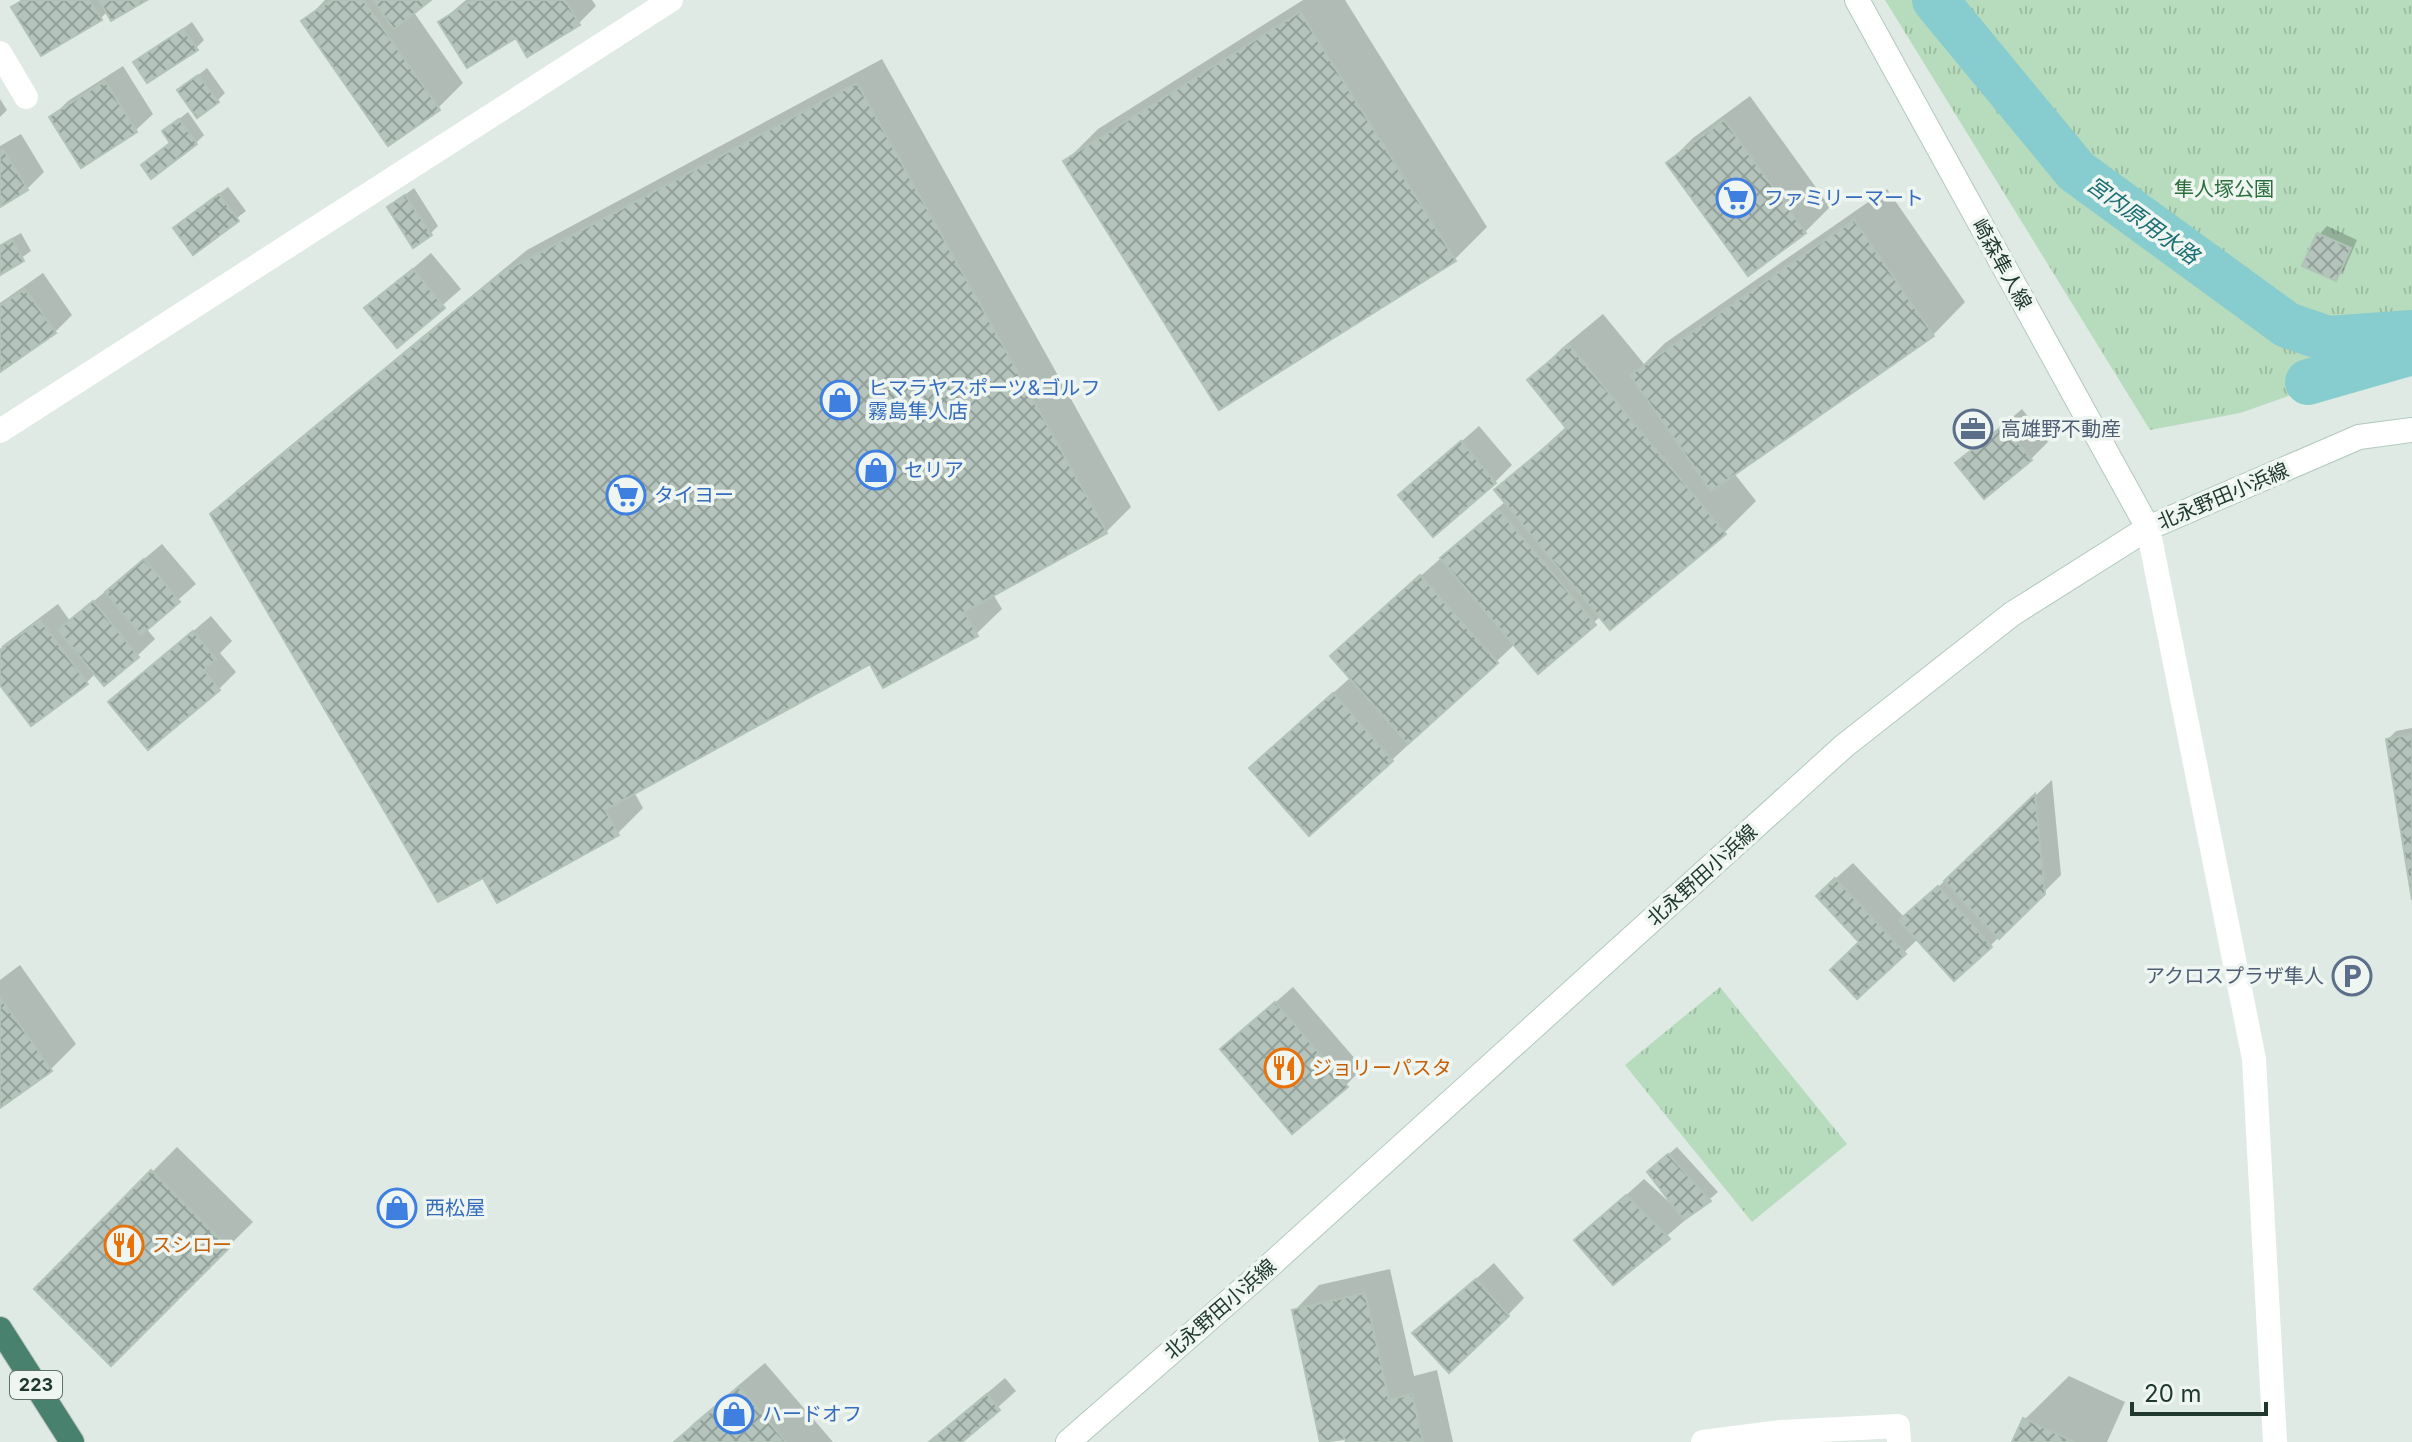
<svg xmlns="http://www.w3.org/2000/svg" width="2412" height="1442" font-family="Inter,'Noto Sans JP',sans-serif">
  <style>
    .grass { fill: url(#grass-tufts) }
    .shadow { fill: #0003 }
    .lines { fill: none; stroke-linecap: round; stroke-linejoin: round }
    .canal { stroke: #87ccce; stroke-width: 46 }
    .building { fill: url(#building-cross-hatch); stroke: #b1c3b9; stroke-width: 2 }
    .secondary-casing { stroke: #b2c9be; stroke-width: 26 }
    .trunk-casing { stroke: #bcc4c1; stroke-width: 26 }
    .minor { stroke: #fff; stroke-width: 24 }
    .tertiary { stroke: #fff; stroke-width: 24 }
    .secondary { stroke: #fff; stroke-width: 24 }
    .trunk { stroke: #48816d; stroke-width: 24 }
    .labels { text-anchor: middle; stroke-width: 7; stroke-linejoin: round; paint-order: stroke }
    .shield { fill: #eff6f1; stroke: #5e7269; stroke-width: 2 }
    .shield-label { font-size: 18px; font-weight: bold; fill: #20392f }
    .park-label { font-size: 20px; fill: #2b6f3d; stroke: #eff6f1 }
    .shop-label { font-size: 20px; fill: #366cbe; stroke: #eff6f1; text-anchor: start }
    .street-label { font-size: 20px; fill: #20392f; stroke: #eff6f1 }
    .service-label { font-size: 20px; fill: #4e5e75; stroke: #eff6f1; text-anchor: start }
    .food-label { font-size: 20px; fill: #c56008; stroke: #eff6f1; text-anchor: start }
    .water-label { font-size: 22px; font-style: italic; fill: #1c6f73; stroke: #eff6f1 }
  </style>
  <defs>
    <pattern id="grass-tufts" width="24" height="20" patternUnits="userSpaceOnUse" patternTransform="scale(2)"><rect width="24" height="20" fill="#b7dbbd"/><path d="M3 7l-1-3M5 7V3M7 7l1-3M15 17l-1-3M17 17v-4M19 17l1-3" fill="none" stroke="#9dbda3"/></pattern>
    <pattern id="building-cross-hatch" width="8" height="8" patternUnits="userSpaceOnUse" patternTransform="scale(2)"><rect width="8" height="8" fill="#b4c4bc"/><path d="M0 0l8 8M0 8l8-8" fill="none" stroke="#92a099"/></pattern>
  </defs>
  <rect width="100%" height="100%" fill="#deeae3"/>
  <g class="grass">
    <polygon points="1885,0 2412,0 2412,357 2368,368 2240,413 2150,430"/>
    <polygon points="1720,987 1847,1144 1752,1222 1625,1065"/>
  </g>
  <g class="shadow">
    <polygon points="21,0 143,0 108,11 100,19 14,7"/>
    <polygon points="325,0 428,0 413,11 463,83 438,108 304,22"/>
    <polygon points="466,0 592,0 596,6 579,23 516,35 440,22"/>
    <polygon points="1303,0 1345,0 1487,227 1455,259 1066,161 1098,129"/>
    <polygon points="192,22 204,40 196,48 136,62"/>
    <polygon points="882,59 1131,507 1106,532 993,594 1002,609 976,634 871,661 634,792 643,808 618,833 484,875 212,514 238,489 527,250"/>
    <polygon points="123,66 153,114 136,130 51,118 68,101"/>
    <polygon points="207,68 225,93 217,101 180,90"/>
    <polygon points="1750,96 1830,207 1805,232 1748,273 1668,163 1693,138"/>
    <polygon points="0,99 7,110 0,117"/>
    <polygon points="188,112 204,135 196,143 143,165 172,142 164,131"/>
    <polygon points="21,134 44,172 27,189 0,205 0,146"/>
    <polygon points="228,187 246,211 193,252 184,220"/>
    <polygon points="414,188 438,226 430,234 389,207"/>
    <polygon points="1887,189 1965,302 1933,335 1734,473 1756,501 1724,533 1601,616 1538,671 1515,644 1392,760 1277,743 1351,677 1358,631 1506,501 1497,490 1567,426 1530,380 1562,348 1603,314 1644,364 1665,343"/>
    <polygon points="2327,226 2357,240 2344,270 2336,278 2319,235"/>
    <polygon points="21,233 31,251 0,273 0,245"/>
    <polygon points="431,253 461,289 397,345 367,308"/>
    <polygon points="43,273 72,315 55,332 0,370 0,303"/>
    <polygon points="2022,409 2048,442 2031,459 1958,464"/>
    <polygon points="1479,426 1512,465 1495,482 1400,495"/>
    <polygon points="162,544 196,584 146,628 155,639 138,655 104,683 96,673 86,683 0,682 2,646 58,604 70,621"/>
    <polygon points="211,616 232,641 220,653 236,672 219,689 110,702"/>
    <polygon points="2412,728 2412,888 2388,739 2396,731"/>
    <polygon points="2052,780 2061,875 1990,946 1918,939 1857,997 1862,942 1835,879 1853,863 1905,918"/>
    <polygon points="20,965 76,1044 50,1070 0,1105 0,980"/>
    <polygon points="1293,987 1363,1068 1346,1085 1240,1033"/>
    <polygon points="177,1147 253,1222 111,1363 36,1289"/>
    <polygon points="1677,1147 1718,1192 1613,1282 1594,1224 1644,1179 1680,1212 1657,1164"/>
    <polygon points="1494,1263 1524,1298 1508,1315 1415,1333"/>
    <polygon points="1390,1269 1414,1376 1437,1370 1453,1442 1348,1442 1294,1311 1319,1285"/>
    <polygon points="765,1363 833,1442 675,1442 694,1423"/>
    <polygon points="2069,1376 2125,1402 2107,1442 2014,1442 2025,1419"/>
    <polygon points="1005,1378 1016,1391 959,1442 929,1442"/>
  </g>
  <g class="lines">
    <g class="canal">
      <polyline points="1935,0 2076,171 2287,325 2328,339 2412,333"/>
      <polyline points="2308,382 2412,352"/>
    </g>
  </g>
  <g class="building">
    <polygon points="23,0 89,0 102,20 41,56 11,7"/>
    <polygon points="99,0 147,0 111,21"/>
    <polygon points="331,0 363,0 440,110 388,146 301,21"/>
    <polygon points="373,0 431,0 394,29"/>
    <polygon points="473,0 565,0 580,25 527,57 516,38 467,68 438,22"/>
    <polygon points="1300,12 1456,261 1219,410 1063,161"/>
    <polygon points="183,29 198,50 147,83 133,62"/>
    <polygon points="198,75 219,102 197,118 177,90"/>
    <polygon points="105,81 137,132 81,168 49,117"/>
    <polygon points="857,83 1107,533 964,612 978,636 883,688 870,664 605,810 619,835 497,903 483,878 438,902 210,514 500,274"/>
    <polygon points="179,119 197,144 151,179 141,165 170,143 162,131"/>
    <polygon points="1724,120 1806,233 1748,276 1666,163"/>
    <polygon points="3,149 28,190 0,207 0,151"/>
    <polygon points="219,194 239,221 193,255 173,228"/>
    <polygon points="405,195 432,235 413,248 387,207"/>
    <polygon points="1854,220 1934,336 1711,491 1630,375"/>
    <polygon points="2317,233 2351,248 2336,281 2302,266"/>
    <polygon points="12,239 24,261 0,275 0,246"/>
    <polygon points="413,269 445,308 397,348 364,308"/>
    <polygon points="25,289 56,333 0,372 0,306"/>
    <polygon points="1569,345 1726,534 1610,630 1494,490 1567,429 1527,380"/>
    <polygon points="2004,425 2032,460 1984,499 1955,463"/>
    <polygon points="1461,441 1496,483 1433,537 1398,495"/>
    <polygon points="1498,509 1596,625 1538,674 1440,558"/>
    <polygon points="144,559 180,602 141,635 105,592"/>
    <polygon points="1420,575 1498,663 1408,744 1330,656"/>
    <polygon points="93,601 139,657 104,686 58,630"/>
    <polygon points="40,620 88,684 31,726 0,685 0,650"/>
    <polygon points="193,631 216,659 204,670 220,690 148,750 108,702"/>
    <polygon points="1333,693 1393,761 1309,836 1249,768"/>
    <polygon points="2412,734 2412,900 2386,739"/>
    <polygon points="2035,794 2045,894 1999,939 1944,881"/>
    <polygon points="1835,878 1906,954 1857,999 1830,970 1859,942 1816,896"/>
    <polygon points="1938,886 1992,947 1954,981 1899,920"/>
    <polygon points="0,997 52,1071 0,1108"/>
    <polygon points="1275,1002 1348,1087 1292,1134 1220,1049"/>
    <polygon points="1668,1154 1711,1201 1684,1220 1647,1172"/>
    <polygon points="151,1170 229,1248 111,1366 34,1289"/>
    <polygon points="1626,1195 1670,1239 1613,1285 1574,1240"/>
    <polygon points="1476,1279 1509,1316 1449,1373 1412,1333"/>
    <polygon points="1365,1293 1389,1400 1412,1394 1423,1442 1346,1442 1345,1439 1320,1442 1292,1310"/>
    <polygon points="739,1387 786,1442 674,1442"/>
    <polygon points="987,1394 1000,1410 962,1442 929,1442"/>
    <polygon points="2023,1418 2074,1442 2012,1442"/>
  </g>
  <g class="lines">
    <g class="secondary-casing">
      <g id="secondary">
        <polyline points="1857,0 2148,528"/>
        <polyline points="1068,1442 1257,1277 1844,746 2012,614 2148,528 2359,437 2412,430"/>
      </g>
    </g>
    <g class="trunk-casing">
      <polyline id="trunk" points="0,1329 72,1442"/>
    </g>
    <g class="minor">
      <polyline points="0,53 26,97"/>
      <polyline points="0,431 671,0"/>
      <polyline points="1703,1442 1781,1432 1898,1426 1899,1442"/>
    </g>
    <polyline class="tertiary" points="2148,528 2254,1059 2275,1442"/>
    <use href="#secondary" class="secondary"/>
    <use href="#trunk" class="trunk"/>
  </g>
  <defs>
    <g id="supermarket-ring" transform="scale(2)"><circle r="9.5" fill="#eff6f1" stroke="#3f7fe0" stroke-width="1.5"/><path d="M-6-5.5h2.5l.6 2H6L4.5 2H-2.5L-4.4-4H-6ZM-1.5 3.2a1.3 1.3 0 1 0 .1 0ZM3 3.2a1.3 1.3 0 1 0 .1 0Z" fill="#3f7fe0"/></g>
    <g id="shop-ring" transform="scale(2)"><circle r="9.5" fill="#eff6f1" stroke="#3f7fe0" stroke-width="1.5"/><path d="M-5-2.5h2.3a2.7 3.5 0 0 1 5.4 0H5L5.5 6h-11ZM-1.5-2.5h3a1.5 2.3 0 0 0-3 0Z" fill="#3f7fe0"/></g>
    <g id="office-ring" transform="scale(2)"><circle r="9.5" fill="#eff6f1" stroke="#5c6f8a" stroke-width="1.5"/><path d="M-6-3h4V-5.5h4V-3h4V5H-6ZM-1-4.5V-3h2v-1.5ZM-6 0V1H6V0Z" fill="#5c6f8a"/></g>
    <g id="parking-ring" transform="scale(2)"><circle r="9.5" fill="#eff6f1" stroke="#5c6f8a" stroke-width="1.5"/><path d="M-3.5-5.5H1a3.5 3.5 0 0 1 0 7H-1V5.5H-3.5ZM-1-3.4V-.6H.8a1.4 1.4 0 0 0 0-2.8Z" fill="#5c6f8a"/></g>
    <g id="restaurant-ring" transform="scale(2)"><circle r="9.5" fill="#eff6f1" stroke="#e8710a" stroke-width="1.5"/><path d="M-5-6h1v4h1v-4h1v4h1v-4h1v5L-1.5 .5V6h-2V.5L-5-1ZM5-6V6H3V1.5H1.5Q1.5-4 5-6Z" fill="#e8710a"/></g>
  </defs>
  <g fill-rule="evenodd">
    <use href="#supermarket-ring" x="1736" y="198"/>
    <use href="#shop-ring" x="840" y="400"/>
    <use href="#office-ring" x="1973" y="429"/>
    <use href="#shop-ring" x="876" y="470"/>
    <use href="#supermarket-ring" x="626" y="495"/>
    <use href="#parking-ring" x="2352" y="976"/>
    <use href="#restaurant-ring" x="1284" y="1068"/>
    <use href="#shop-ring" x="397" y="1208"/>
    <use href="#restaurant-ring" x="124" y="1245"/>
    <use href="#shop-ring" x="734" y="1414"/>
  </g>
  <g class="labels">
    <rect class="shield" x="10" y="1371" width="52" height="28" rx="6"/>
    <g class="shield-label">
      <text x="36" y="1391">223</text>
    </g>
    <g class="park-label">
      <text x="2224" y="196">隼人塚公園</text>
    </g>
    <g class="shop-label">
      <text x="1764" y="205">ファミリーマート</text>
      <text x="868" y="395">ヒマラヤスポーツ&amp;ゴルフ<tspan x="868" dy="23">霧島隼人店</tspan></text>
      <text x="904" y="477">セリア</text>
      <text x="654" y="502">タイヨー</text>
      <text x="425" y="1215">西松屋</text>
      <text x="762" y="1421">ハードオフ</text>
    </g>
    <g class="street-label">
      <text transform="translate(2002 264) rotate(61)" y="7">崎森隼人線</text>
      <text transform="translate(2223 496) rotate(-23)" y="7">北永野田小浜線</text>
      <text transform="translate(1702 875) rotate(-42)" y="7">北永野田小浜線</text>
      <text transform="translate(1220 1309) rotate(-41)" y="7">北永野田小浜線</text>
    </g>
    <g class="service-label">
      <text x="2001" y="436">高雄野不動産</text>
      <text x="2324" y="983" text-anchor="end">アクロスプラザ隼人</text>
    </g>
    <g class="food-label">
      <text x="1312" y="1075">ジョリーパスタ</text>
      <text x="152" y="1252">スシロー</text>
    </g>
    <g class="water-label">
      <text transform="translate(2143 220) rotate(36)" y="8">宮内原用水路</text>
    </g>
  </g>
  <path d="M2132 1402v12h134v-12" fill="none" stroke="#20392f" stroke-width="4"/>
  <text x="2144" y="1402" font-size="24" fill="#20392f" stroke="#eff6f1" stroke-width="6" paint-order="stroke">20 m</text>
</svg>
